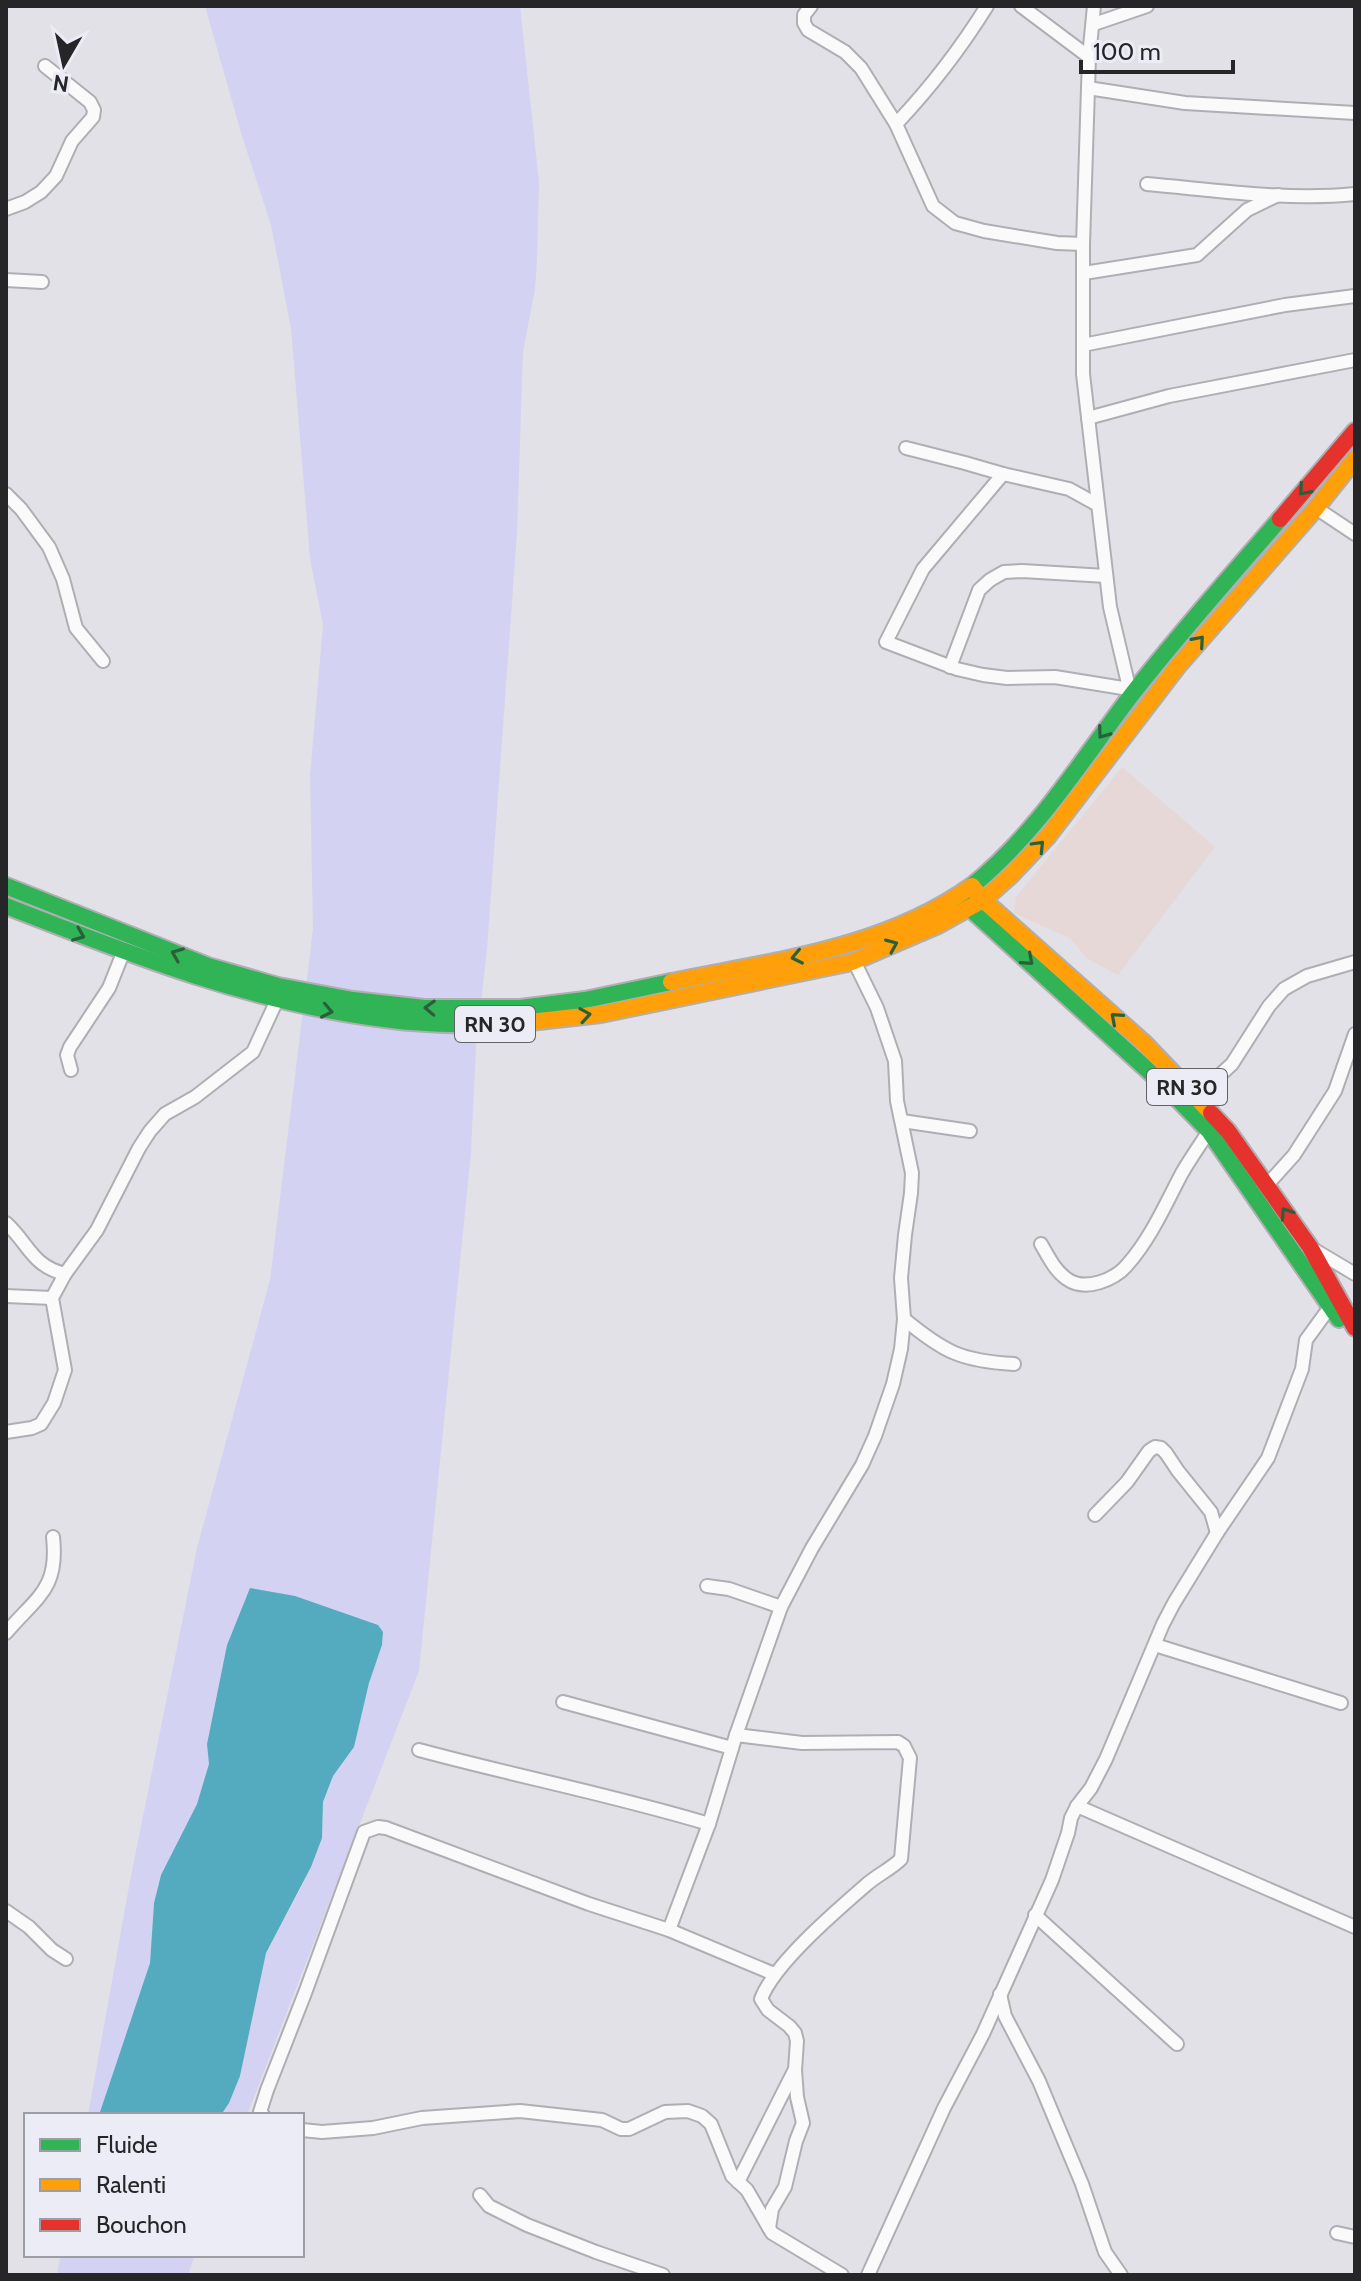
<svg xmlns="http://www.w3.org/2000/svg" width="1361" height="2281" font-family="Cabin,sans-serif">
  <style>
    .education { fill: #e6d8d7 }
    .green { fill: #d3d2f2 }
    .water { fill: #54aabe }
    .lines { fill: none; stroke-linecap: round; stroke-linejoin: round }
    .street-casing { stroke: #afafb3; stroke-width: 16 }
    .fast-casing { stroke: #afafb3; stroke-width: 20 }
    .slow-casing { stroke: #afafb3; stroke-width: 20 }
    .jam-casing { stroke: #afafb3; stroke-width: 20 }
    .street { stroke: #fafafb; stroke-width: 12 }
    .fast { stroke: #30b455; stroke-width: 16 }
    .slow { stroke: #ff9f0a; stroke-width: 16 }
    .jam { stroke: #e5322d; stroke-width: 16 }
    .oneway { stroke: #2a5f3b }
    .labels { text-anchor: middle; stroke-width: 8; stroke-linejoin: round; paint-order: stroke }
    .shield { fill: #ececf6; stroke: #616166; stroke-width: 2 }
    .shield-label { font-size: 22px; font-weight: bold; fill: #262629 }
  </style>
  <rect width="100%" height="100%" fill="#e1e1e7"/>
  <polygon class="education" points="1122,767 1215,847 1118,975 1086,958 1071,939 1014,913 1016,897"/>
  <g class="green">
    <polygon points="205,6 520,6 539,182 537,260 535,289 523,351 517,532 487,949 476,1047 471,1152 419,1671 247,2115 221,2115 229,2103 240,2076 266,1953 304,1882 322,1838 323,1802 333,1776 354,1747 369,1683 382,1645 383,1632 250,1588 227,1645 209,1733 207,1744 210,1764 197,1804 161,1875 154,1903 150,1963 99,2115 88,2115 130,1881 197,1548 270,1280 313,929 310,776 323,625 310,558 291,328 271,225 242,136"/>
    <polygon points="61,2255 195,2255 188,2275 57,2275"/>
  </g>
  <polygon class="water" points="250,1588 295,1596 378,1625 383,1632 382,1645 369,1683 354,1747 333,1776 323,1802 322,1838 311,1867 266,1953 240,2076 229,2103 221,2115 99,2115 150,1963 154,1903 161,1875 197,1804 209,1764 207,1744 227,1645"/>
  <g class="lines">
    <g class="street-casing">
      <g id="street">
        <polyline points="811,6 804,15 804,23 808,30 845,52 861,68 896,124 933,206 955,223 984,231 1057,243 1083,244"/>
        <polyline points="1021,6 1089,57"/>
        <polyline points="1094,6 1089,57 1083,244 1083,374 1110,607 1131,696"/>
        <polyline points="1094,24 1147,6"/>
        <polyline points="1088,88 1185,103 1355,113"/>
        <path d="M896 124C932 86 959 51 987 6"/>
        <path d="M1147 184C1215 190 1286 201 1355 194"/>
        <polyline points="6,209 25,202 41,192 56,176 72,141 93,117 94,110 90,102 45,66"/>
        <polyline points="1084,273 1197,255 1247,210 1278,195"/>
        <polyline points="6,280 42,282"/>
        <polyline points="1083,345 1285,305 1355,296"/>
        <polyline points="1088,418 1169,396 1355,360"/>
        <polyline points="906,448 965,463 1003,474 1069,489 1098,505"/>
        <polyline points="1003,474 923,569 886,642 957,669 983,675 1007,678 1055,677 1129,689"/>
        <polyline points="6,494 21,509 49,547 63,579 76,628 103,661"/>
        <polyline points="1316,508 1355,534"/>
        <polyline points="950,667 979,590 990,580 1004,572 1022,571 1106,576"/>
        <polyline points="71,1070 67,1055 70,1047 109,988 123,953"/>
        <polyline points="1196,1097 1232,1064 1269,1006 1284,989 1307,976 1355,962"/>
        <polyline points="902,1121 970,1131"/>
        <polyline points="1267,1185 1294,1155 1335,1091 1355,1034"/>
        <path d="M6 1223C29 1244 32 1266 65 1274"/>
        <path d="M1041 1244C1048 1256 1055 1271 1067 1279 1085 1292 1115 1280 1128 1264 1151 1238 1166 1203 1182 1173 1190 1159 1200 1145 1209 1131"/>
        <polyline points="1313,1249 1355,1274"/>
        <polyline points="6,1296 52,1298"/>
        <path d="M904 1319C944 1352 961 1361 1014 1364"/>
        <polyline points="6,1432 32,1428 41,1424 54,1403 65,1370 52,1298 65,1274 97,1230 139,1148 150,1131 165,1114 195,1097 253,1052 277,1000"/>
        <polyline points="1095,1515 1127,1482 1149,1451 1155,1447 1161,1448 1166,1453 1178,1471 1211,1512 1217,1533"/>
        <polyline points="707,1586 729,1589 781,1607"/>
        <path d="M6 1633C36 1597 59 1590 53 1537"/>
        <polyline points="1155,1645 1341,1703"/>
        <polyline points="563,1702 732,1748"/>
        <path d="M736 1735 802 1743 898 1742 904 1746 910 1758 901 1859C891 1869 877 1875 866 1885 836 1911 774 1964 761 1999L768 2010 789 2026 795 2033 797 2041 795 2070 797 2097 803 2123 796 2141 785 2187 772 2209 769 2228"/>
        <path d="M419 1750C515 1776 613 1795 709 1824"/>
        <polyline points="1077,1806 1355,1927"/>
        <polyline points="6,1911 29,1927 52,1950 66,1959"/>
        <polyline points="1035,1915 1177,2044"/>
        <polyline points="669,1930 709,1824 736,1735 781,1607 812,1548 862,1465 875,1436 893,1384 901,1349 904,1319 901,1278 905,1235 911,1193 912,1173 897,1101 895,1061 877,1008 854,961"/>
        <polyline points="1000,1994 1005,2016 1039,2081 1082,2184 1105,2252 1121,2275"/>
        <polyline points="263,2115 260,2112 267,2090 305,1993 364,1832 378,1827 386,1828 589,1904 669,1930 774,1974"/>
        <polyline points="302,2130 322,2132 373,2128 422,2118 520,2111 602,2120 621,2129 629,2129 665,2112 688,2111 702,2116 711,2124 732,2176 747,2190 772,2233 842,2275"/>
        <polyline points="738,2182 794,2071"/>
        <polyline points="480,2195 489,2206 527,2225 596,2252 663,2275"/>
        <polyline points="1337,2233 1355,2237"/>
        <polyline points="868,2275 944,2108 983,2034 1052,1880 1068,1833 1071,1818 1077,1806 1091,1788 1106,1759 1163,1624 1174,1603 1217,1533 1268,1458 1302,1369 1306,1340 1330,1307"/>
      </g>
    </g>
    <g class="fast-casing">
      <g id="fast">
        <polyline points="6,886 208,966 278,986 353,1000 424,1008 520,1008 585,1000 671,982"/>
        <path d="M972 886C1039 831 1081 761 1133 693 1180 633 1230 577 1280 519"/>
        <polyline points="962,901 1163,1084 1209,1131 1339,1319"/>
        <path d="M6 906C129 954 253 1003 384 1019 426 1025 469 1025 512 1024"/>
      </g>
    </g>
    <g class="slow-casing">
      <g id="slow">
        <polyline points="983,900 1010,876 1048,836 1177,667 1316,508 1355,459"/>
        <path d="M671 982C774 961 884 949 972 886L983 900 1144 1043 1211 1113"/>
        <polyline points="512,1024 601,1014 852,962 938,925 983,900"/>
      </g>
    </g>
    <g class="jam-casing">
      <g id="jam">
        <polyline points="1280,519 1355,431"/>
        <polyline points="1211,1113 1228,1131 1310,1247 1355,1328"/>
      </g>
    </g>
    <use href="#street" class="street"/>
    <use href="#fast" class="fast"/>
    <use href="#slow" class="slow"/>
    <use href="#jam" class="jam"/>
  </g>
  <defs><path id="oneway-chevron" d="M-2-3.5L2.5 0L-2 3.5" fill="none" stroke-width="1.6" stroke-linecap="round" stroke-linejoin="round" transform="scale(2)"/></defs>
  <g class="oneway">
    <use href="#oneway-chevron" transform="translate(1304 490) rotate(131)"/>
    <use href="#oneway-chevron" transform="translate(1199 641) rotate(-49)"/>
    <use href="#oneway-chevron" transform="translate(1103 733) rotate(126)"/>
    <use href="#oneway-chevron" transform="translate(1039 846) rotate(-46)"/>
    <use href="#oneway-chevron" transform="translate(79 935) rotate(22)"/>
    <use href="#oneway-chevron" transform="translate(892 945) rotate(-23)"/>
    <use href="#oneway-chevron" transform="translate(177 954) rotate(-158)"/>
    <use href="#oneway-chevron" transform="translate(797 957) rotate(168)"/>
    <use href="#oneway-chevron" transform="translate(1028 960) rotate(41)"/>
    <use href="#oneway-chevron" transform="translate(430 1008) rotate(-178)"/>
    <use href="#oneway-chevron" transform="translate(327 1011) rotate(12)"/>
    <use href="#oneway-chevron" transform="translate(585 1015) rotate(-9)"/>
    <use href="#oneway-chevron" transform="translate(1116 1018) rotate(-139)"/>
    <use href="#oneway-chevron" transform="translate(1286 1213) rotate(-124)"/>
  </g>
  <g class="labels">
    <g class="shield">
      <rect x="455" y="1006" width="80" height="36" rx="6"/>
      <rect x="1147" y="1069" width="80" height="36" rx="6"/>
    </g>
    <g class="shield-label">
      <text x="495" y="1032">RN 30</text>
      <text x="1187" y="1095">RN 30</text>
    </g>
  </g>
  <rect width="1361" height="2281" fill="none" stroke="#262629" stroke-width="16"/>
  <rect x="24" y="2113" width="280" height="144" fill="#ececf6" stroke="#9d9da4" stroke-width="2"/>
  <rect x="40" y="2139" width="40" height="12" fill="#30b455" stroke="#9d9da4" stroke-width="2"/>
  <text x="96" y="2153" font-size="24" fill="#262629">Fluide</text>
  <rect x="40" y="2179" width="40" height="12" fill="#ff9f0a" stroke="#9d9da4" stroke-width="2"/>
  <text x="96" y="2193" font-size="24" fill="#262629">Ralenti</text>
  <rect x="40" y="2219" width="40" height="12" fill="#e5322d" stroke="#9d9da4" stroke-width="2"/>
  <text x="96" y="2233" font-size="24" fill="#262629">Bouchon</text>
  <g transform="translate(64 64) rotate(189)" stroke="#ececf6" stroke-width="6" paint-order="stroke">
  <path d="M0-6L14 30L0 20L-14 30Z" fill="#262629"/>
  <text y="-12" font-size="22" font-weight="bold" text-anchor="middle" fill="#262629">N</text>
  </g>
  <path d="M1081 60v12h152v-12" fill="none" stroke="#262629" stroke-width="4"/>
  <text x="1093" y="60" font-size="24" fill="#262629" stroke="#ececf6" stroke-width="6" paint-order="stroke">100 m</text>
</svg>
